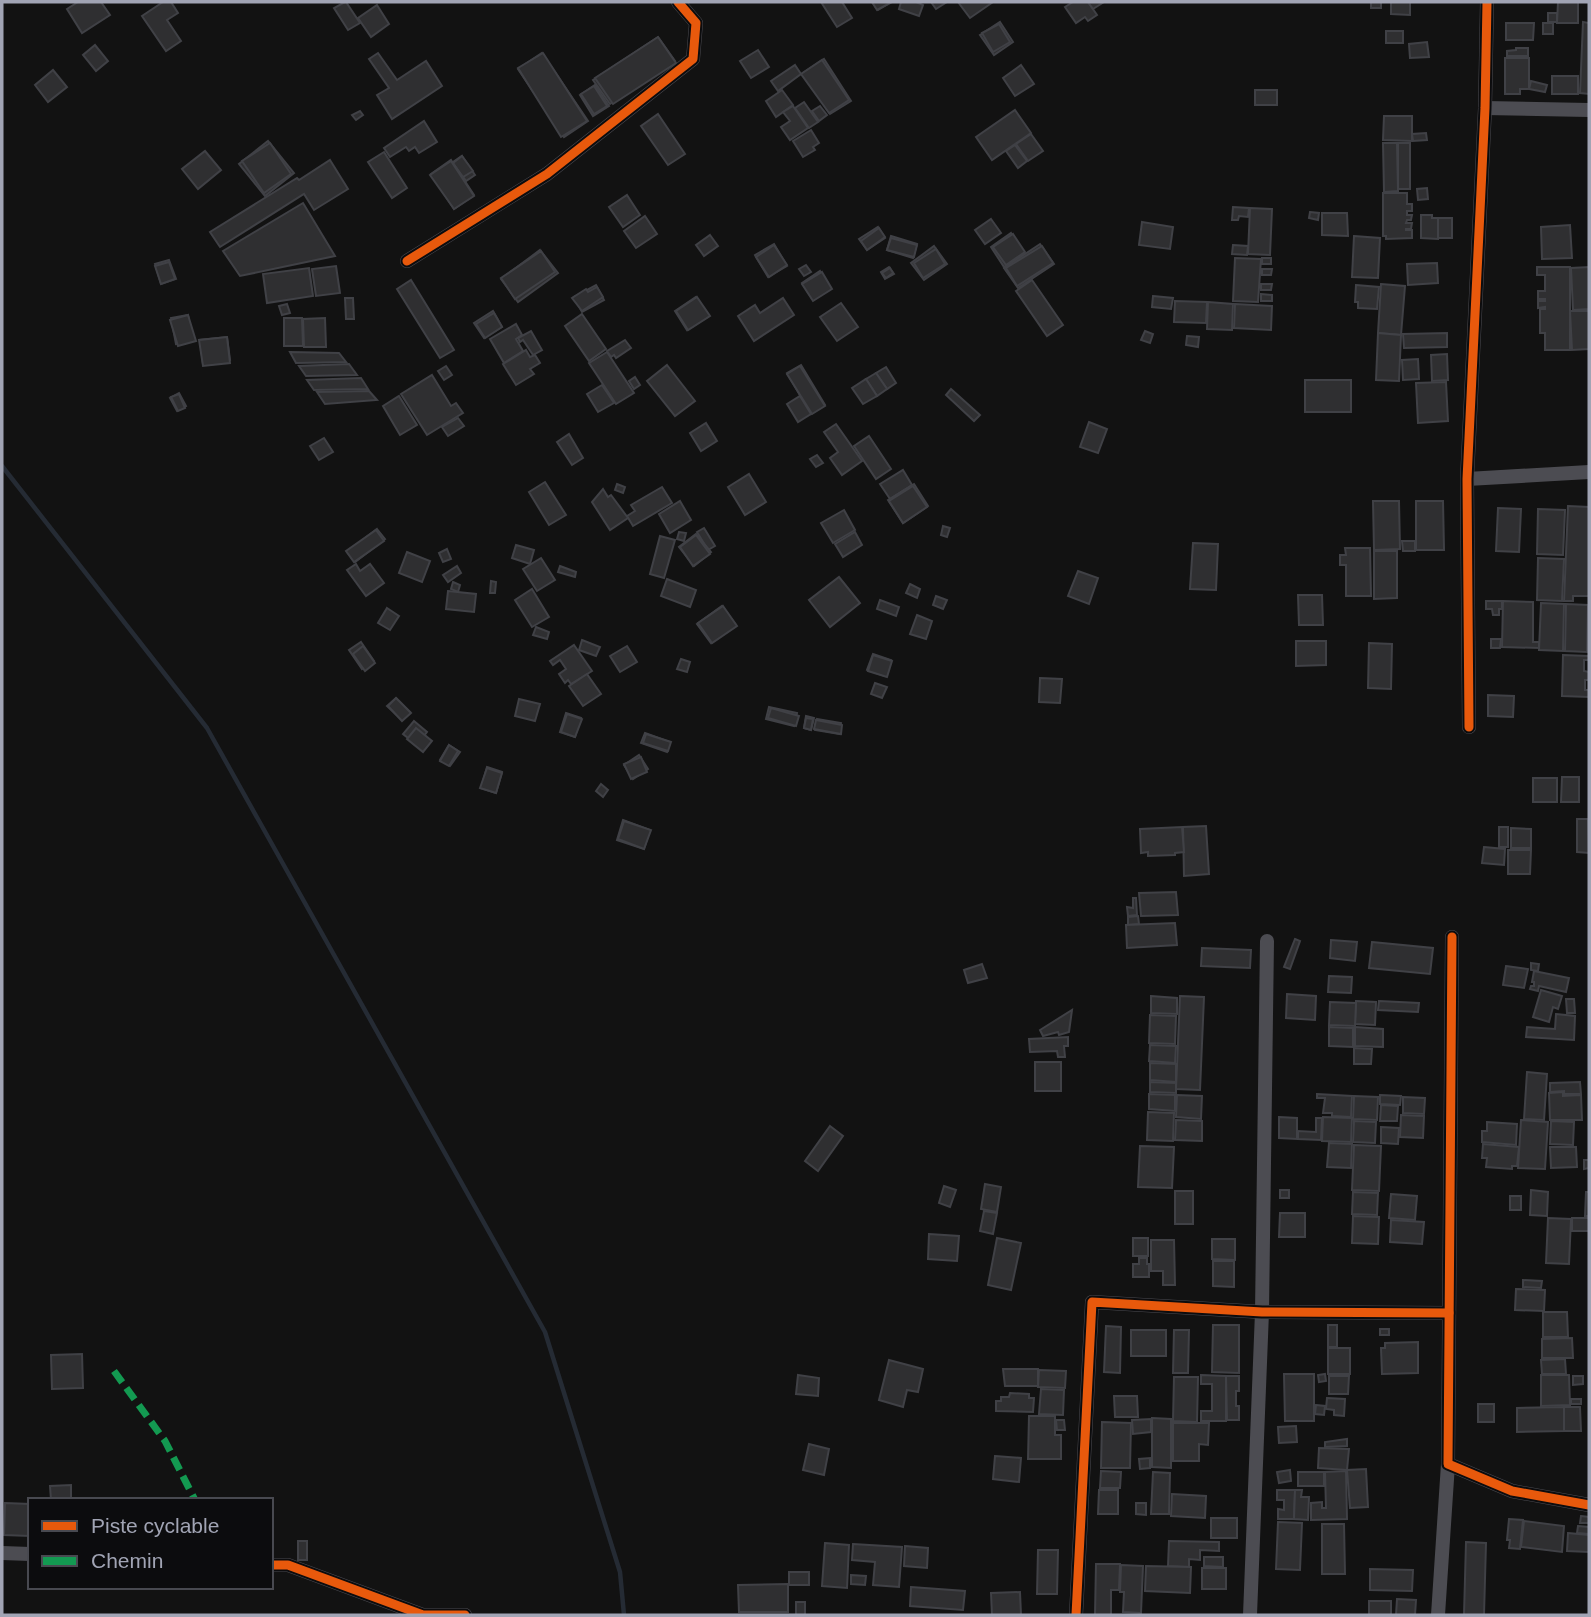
<svg xmlns="http://www.w3.org/2000/svg" width="1591" height="1617" font-family="Arial,sans-serif">
  <style>
    .lines { fill: none; stroke-linecap: round; stroke-linejoin: round }
    .stream { stroke: #252b34; stroke-width: 4.5 }
    .building { fill: #2f2f31; stroke: #404146; stroke-width: 2 }
    .street { stroke: #4c4c52; stroke-width: 14 }
    .quiet { stroke: #139951; stroke-width: 7; stroke-dasharray: 14 7; stroke-linecap: butt }
    .cycleway-casing { stroke: #0c0c0e; stroke-width: 13 }
    .cycleway { stroke: #e8590c; stroke-width: 9 }
  </style>
  <rect width="100%" height="100%" fill="#121212"/>
  <g class="lines">
    <polyline class="stream" points="2,466 207,728 545,1332 620,1572 624,1615"/>
  </g>
  <g class="building">
    <polygon points="78,2 101,2 110,15 82,33 67,9"/>
    <polygon points="163,2 171,2 178,13 167,20 181,41 166,51 142,16"/>
    <polygon points="345,2 346,2 360,23 348,30 334,8"/>
    <polygon points="821,2 842,2 852,18 837,27"/>
    <polygon points="872,2 891,2 878,10"/>
    <polygon points="872,2 892,2 877,10"/>
    <polygon points="901,2 919,2 918,3 923,5 919,16 899,9"/>
    <polygon points="931,2 947,2 936,9"/>
    <polygon points="958,2 993,2 970,18"/>
    <polygon points="1073,2 1088,2 1097,15 1088,21 1085,17 1076,23 1065,7"/>
    <polygon points="1088,2 1104,2 1093,9"/>
    <rect x="1371" y="2" width="10" height="6"/>
    <polygon points="1391,2 1410,2 1410,15 1391,14"/>
    <polygon points="1558,2 1578,2 1578,23 1557,23"/>
    <polygon points="377,5 389,24 371,37 358,18"/>
    <rect x="1548" y="13" width="9" height="9"/>
    <polygon points="1000,22 1013,42 994,55 980,35"/>
    <polygon points="1583,22 1589,23 1589,94 1580,93"/>
    <polygon points="1506,23 1534,23 1533,40 1506,40"/>
    <rect x="1543" y="23" width="10" height="11"/>
    <polygon points="999,24 1010,42 993,52 982,33"/>
    <rect x="1386" y="31" width="17" height="12"/>
    <polygon points="658,37 675,61 610,104 593,80"/>
    <polygon points="658,37 676,63 613,104 595,78"/>
    <polygon points="1427,42 1429,57 1410,58 1409,44"/>
    <polygon points="95,45 108,61 96,71 83,55"/>
    <polygon points="1516,48 1528,48 1528,56 1507,56 1507,51 1516,50"/>
    <polygon points="758,50 769,67 751,78 740,61"/>
    <polygon points="378,53 397,80 426,61 442,86 392,119 377,95 389,88 369,59"/>
    <polygon points="542,53 588,121 564,137 518,69"/>
    <polygon points="543,53 587,121 561,137 518,68"/>
    <polygon points="1505,58 1529,58 1529,89 1520,89 1520,94 1505,94"/>
    <polygon points="824,59 851,101 830,114 803,73"/>
    <polygon points="822,60 849,100 829,113 801,74"/>
    <polygon points="795,65 801,74 778,91 771,81"/>
    <polygon points="1021,65 1034,84 1015,96 1003,78"/>
    <polygon points="53,70 67,87 48,102 35,85"/>
    <rect x="1552" y="76" width="26" height="18"/>
    <polygon points="1531,81 1547,85 1545,92 1529,89"/>
    <polygon points="595,85 609,106 593,116 580,95"/>
    <polygon points="594,86 607,106 594,114 581,94"/>
    <polygon points="782,90 793,105 776,117 766,101"/>
    <rect x="1255" y="90" width="22" height="15"/>
    <polygon points="804,102 818,122 809,128 795,108"/>
    <polygon points="793,106 808,128 790,140 781,127 790,121 783,112"/>
    <polygon points="820,106 827,115 819,121 812,111"/>
    <polygon points="1015,110 1031,133 992,160 976,137"/>
    <polygon points="360,111 363,115 356,120 352,115"/>
    <polygon points="658,114 685,154 668,165 641,126"/>
    <polygon points="1384,116 1412,116 1412,141 1383,140"/>
    <polygon points="424,121 437,142 419,153 415,147 409,151 406,147 390,157 384,148"/>
    <polygon points="811,130 819,143 813,147 815,150 803,157 793,141"/>
    <polygon points="1426,133 1427,140 1413,141 1412,134"/>
    <polygon points="1031,134 1043,151 1028,161 1016,144"/>
    <polygon points="268,141 294,173 265,196 239,164"/>
    <polygon points="270,143 291,174 264,193 242,161"/>
    <polygon points="1383,143 1397,143 1398,191 1384,192"/>
    <rect x="1398" y="143" width="12" height="46"/>
    <polygon points="1015,145 1027,161 1018,168 1006,151"/>
    <polygon points="205,151 221,170 198,189 182,169"/>
    <polygon points="384,152 407,188 392,198 368,162"/>
    <polygon points="462,156 475,175 466,181 453,162"/>
    <polygon points="462,156 473,171 463,177 453,163"/>
    <polygon points="330,160 348,189 314,210 304,194 220,247 210,232 297,178 299,180"/>
    <polygon points="451,160 474,195 454,209 431,174"/>
    <polygon points="451,161 474,196 454,209 430,175"/>
    <polygon points="1427,188 1428,199 1418,200 1417,189"/>
    <polygon points="1383,193 1407,193 1407,204 1412,204 1412,211 1407,211 1407,215 1412,215 1411,220 1407,220 1406,223 1412,223 1411,229 1406,229 1406,230 1412,230 1412,238 1386,239 1386,236 1383,236"/>
    <polygon points="627,195 640,215 623,227 609,207"/>
    <polygon points="303,203 335,256 240,276 223,251"/>
    <polygon points="1233,207 1249,208 1248,217 1239,216 1238,220 1232,220"/>
    <polygon points="1250,208 1272,209 1270,255 1248,254"/>
    <polygon points="1310,212 1319,213 1318,220 1309,218"/>
    <polygon points="1322,213 1347,213 1348,236 1322,235"/>
    <polygon points="1421,215 1432,215 1432,218 1438,218 1438,239 1421,238"/>
    <polygon points="645,216 657,234 636,248 624,231"/>
    <rect x="1438" y="218" width="14" height="20"/>
    <polygon points="991,219 1001,233 985,244 975,230"/>
    <polygon points="1142,222 1173,227 1170,249 1139,245"/>
    <polygon points="1570,225 1572,258 1542,259 1541,227"/>
    <polygon points="878,227 885,238 867,250 859,239"/>
    <polygon points="879,228 885,237 867,250 861,241"/>
    <polygon points="1011,233 1024,254 1004,267 991,247"/>
    <polygon points="1013,234 1025,252 1006,265 993,247"/>
    <polygon points="710,235 718,246 704,256 696,245"/>
    <polygon points="891,236 917,244 913,258 887,250"/>
    <polygon points="1354,236 1380,238 1378,278 1352,277"/>
    <polygon points="891,238 917,245 914,257 887,250"/>
    <polygon points="774,244 787,266 768,277 755,255"/>
    <polygon points="1040,244 1054,264 1018,288 1004,268"/>
    <polygon points="774,245 787,265 769,277 756,257"/>
    <polygon points="1233,245 1248,246 1247,255 1232,254"/>
    <polygon points="934,246 947,264 924,280 911,263"/>
    <polygon points="1042,246 1053,263 1017,286 1006,268"/>
    <polygon points="936,249 945,264 923,278 914,263"/>
    <polygon points="540,250 558,273 518,302 501,279"/>
    <polygon points="541,251 555,272 515,299 501,278"/>
    <polygon points="1235,258 1261,259 1258,302 1233,301"/>
    <rect x="1262" y="258" width="9" height="6"/>
    <polygon points="169,260 176,279 161,284 155,264"/>
    <polygon points="169,262 175,279 161,284 155,266"/>
    <polygon points="1437,263 1438,283 1408,285 1407,264"/>
    <polygon points="806,265 811,272 804,276 799,269"/>
    <polygon points="336,266 340,293 316,296 312,269"/>
    <polygon points="889,267 894,274 885,279 881,272"/>
    <polygon points="1537,267 1570,267 1570,350 1545,350 1545,333 1540,333 1540,309 1545,309 1545,307 1538,308 1538,301 1545,301 1545,299 1538,299 1538,291 1545,291 1545,275 1537,275"/>
    <polygon points="1589,267 1589,309 1573,310 1571,268"/>
    <polygon points="309,268 313,296 267,303 263,274"/>
    <polygon points="890,268 893,273 886,278 882,273"/>
    <polygon points="1262,269 1272,269 1271,275 1262,275"/>
    <polygon points="820,271 831,289 813,300 802,283"/>
    <polygon points="822,272 832,289 813,301 802,284"/>
    <polygon points="411,280 454,350 440,358 397,289"/>
    <polygon points="1032,280 1063,325 1047,336 1016,291"/>
    <polygon points="1261,284 1272,284 1271,290 1261,290"/>
    <polygon points="1381,284 1405,286 1401,335 1378,333"/>
    <polygon points="596,285 604,300 582,312 574,297"/>
    <polygon points="1356,285 1379,287 1377,309 1358,308 1358,302 1355,302"/>
    <polygon points="597,287 603,297 582,311 572,298 586,289 588,292"/>
    <polygon points="1261,294 1272,295 1272,301 1261,301"/>
    <polygon points="1153,296 1173,298 1171,309 1152,307"/>
    <polygon points="696,297 709,316 687,330 675,311"/>
    <polygon points="697,297 710,316 688,330 676,311"/>
    <polygon points="345,298 353,298 354,319 346,319"/>
    <polygon points="783,298 794,315 754,341 738,316 755,305 760,313"/>
    <polygon points="1175,301 1207,302 1206,323 1174,322"/>
    <polygon points="1208,302 1233,304 1232,330 1207,329"/>
    <polygon points="841,303 858,327 837,341 820,317"/>
    <polygon points="287,304 290,313 282,315 279,306"/>
    <polygon points="1235,304 1272,306 1271,330 1234,328"/>
    <polygon points="493,311 502,327 484,338 474,323"/>
    <polygon points="1570,311 1589,311 1589,349 1572,350"/>
    <polygon points="494,313 502,327 485,338 476,324"/>
    <polygon points="582,314 606,349 589,361 565,326"/>
    <polygon points="188,315 193,341 176,344 171,318"/>
    <polygon points="188,315 196,341 178,346 170,320"/>
    <polygon points="284,318 302,318 303,346 284,346"/>
    <polygon points="325,318 326,347 304,347 303,319"/>
    <polygon points="516,324 522,335 516,339 523,351 504,363 490,339"/>
    <polygon points="531,331 542,350 533,355 523,340 520,342 518,338"/>
    <polygon points="1145,331 1153,334 1150,343 1141,340"/>
    <polygon points="1378,333 1401,335 1399,381 1376,380"/>
    <polygon points="1447,333 1447,347 1404,348 1403,334"/>
    <polygon points="1187,336 1199,337 1198,347 1186,345"/>
    <polygon points="227,337 230,360 203,364 200,340"/>
    <polygon points="227,337 230,363 203,366 199,340"/>
    <polygon points="625,340 631,348 616,358 614,355 611,357 607,351"/>
    <polygon points="526,350 530,357 535,355 540,363 530,369 534,374 516,385 503,364"/>
    <polygon points="290,352 339,353 346,362 296,363"/>
    <polygon points="607,352 634,393 616,404 589,363"/>
    <polygon points="1447,354 1448,380 1432,381 1431,355"/>
    <polygon points="1418,359 1419,379 1403,380 1402,360"/>
    <polygon points="349,364 357,375 306,376 299,366"/>
    <polygon points="667,365 695,401 675,416 647,381"/>
    <polygon points="801,365 825,405 811,414 787,373"/>
    <polygon points="446,366 452,375 444,380 438,371"/>
    <polygon points="800,366 825,406 812,414 787,374"/>
    <polygon points="886,367 896,383 887,389 876,373"/>
    <polygon points="876,373 887,389 877,396 866,379"/>
    <polygon points="432,375 451,406 456,403 463,413 427,435 401,394"/>
    <polygon points="635,377 640,385 634,389 629,381"/>
    <polygon points="361,378 368,389 314,390 307,380"/>
    <polygon points="866,379 877,396 863,404 852,388"/>
    <rect x="1305" y="380" width="46" height="32"/>
    <polygon points="1446,382 1448,421 1418,423 1416,383"/>
    <polygon points="602,385 614,403 598,412 587,394"/>
    <polygon points="951,389 980,415 974,421 946,395"/>
    <polygon points="369,391 377,400 325,404 317,392"/>
    <polygon points="179,393 186,406 177,411 170,398"/>
    <polygon points="179,394 185,408 178,411 171,397"/>
    <polygon points="399,396 417,425 400,435 383,406"/>
    <polygon points="800,396 811,414 798,422 787,404"/>
    <polygon points="458,418 464,426 448,436 442,427"/>
    <polygon points="1089,422 1107,429 1098,453 1080,447"/>
    <polygon points="706,423 717,441 701,451 690,433"/>
    <polygon points="836,424 862,461 842,475 830,458 838,452 824,432"/>
    <polygon points="569,434 583,458 572,465 557,442"/>
    <polygon points="869,436 891,469 876,479 854,446"/>
    <polygon points="324,438 333,452 319,460 310,446"/>
    <polygon points="817,455 823,463 816,467 810,459"/>
    <polygon points="903,470 912,485 890,499 880,484"/>
    <polygon points="749,474 766,502 745,515 728,487"/>
    <polygon points="545,482 566,515 549,525 529,492"/>
    <polygon points="617,484 625,487 623,493 615,490"/>
    <polygon points="914,484 928,506 903,523 888,500"/>
    <polygon points="913,486 927,507 903,523 889,501"/>
    <polygon points="662,487 672,503 633,526 627,516 635,511 631,505"/>
    <polygon points="603,489 608,497 611,495 628,518 610,530 592,502"/>
    <polygon points="680,501 691,520 670,533 659,514"/>
    <polygon points="1373,501 1399,501 1400,549 1374,550"/>
    <polygon points="1416,501 1443,501 1444,550 1416,550"/>
    <polygon points="1568,506 1589,507 1589,596 1573,596 1573,601 1564,601"/>
    <polygon points="1498,508 1521,509 1519,552 1496,551"/>
    <polygon points="1538,509 1565,510 1563,555 1537,554"/>
    <polygon points="844,510 855,530 833,543 821,523"/>
    <polygon points="943,526 950,528 947,537 941,535"/>
    <polygon points="704,528 715,546 708,550 697,532"/>
    <polygon points="377,529 385,539 355,562 347,552"/>
    <polygon points="376,530 384,541 354,562 346,551"/>
    <polygon points="679,532 686,533 684,541 677,539"/>
    <polygon points="855,532 862,545 843,557 835,544"/>
    <polygon points="696,534 711,552 694,566 679,547"/>
    <polygon points="696,535 710,554 693,566 680,547"/>
    <polygon points="660,536 675,540 664,578 650,574"/>
    <polygon points="1402,541 1415,541 1415,551 1403,551"/>
    <polygon points="1193,543 1218,544 1216,590 1190,589"/>
    <polygon points="516,545 534,550 530,564 512,558"/>
    <polygon points="1345,548 1370,548 1371,596 1346,596 1346,565 1340,565 1340,555 1346,555"/>
    <polygon points="447,549 451,559 443,562 439,553"/>
    <polygon points="1374,551 1397,551 1397,598 1374,599"/>
    <polygon points="407,552 430,561 422,582 399,573"/>
    <polygon points="541,558 555,580 537,591 523,569"/>
    <polygon points="1538,558 1564,559 1562,601 1537,600"/>
    <polygon points="356,564 360,571 370,564 384,583 366,596 347,570"/>
    <polygon points="457,566 461,573 448,582 443,575"/>
    <polygon points="560,566 576,572 575,577 558,572"/>
    <polygon points="1078,571 1098,578 1089,604 1068,596"/>
    <polygon points="839,577 860,603 830,627 809,600"/>
    <polygon points="667,579 696,590 690,607 661,596"/>
    <polygon points="491,581 496,582 495,593 490,593"/>
    <polygon points="453,582 460,585 458,592 451,589"/>
    <polygon points="910,584 920,589 917,598 906,593"/>
    <polygon points="532,589 549,617 532,627 515,600"/>
    <polygon points="448,591 476,594 474,612 446,609"/>
    <polygon points="1298,595 1322,595 1323,625 1299,625"/>
    <polygon points="936,596 947,600 943,609 933,605"/>
    <polygon points="880,600 899,607 896,616 877,609"/>
    <polygon points="1486,601 1502,601 1502,609 1499,609 1499,615 1493,615 1492,609 1486,609"/>
    <polygon points="1503,601 1533,602 1533,642 1539,642 1539,648 1502,647"/>
    <polygon points="1541,603 1564,604 1563,651 1539,650"/>
    <polygon points="1566,604 1588,605 1587,652 1565,651"/>
    <polygon points="722,606 736,625 711,643 697,624"/>
    <polygon points="723,606 737,626 712,643 698,623"/>
    <polygon points="387,608 399,616 390,630 378,623"/>
    <polygon points="917,615 932,621 926,639 910,634"/>
    <polygon points="536,627 549,632 547,639 533,635"/>
    <polygon points="1491,639 1501,639 1500,648 1491,648"/>
    <polygon points="582,640 600,647 596,656 579,650"/>
    <polygon points="1296,641 1326,641 1326,665 1296,666"/>
    <polygon points="361,642 374,661 362,669 349,650"/>
    <polygon points="1369,643 1392,644 1391,689 1368,688"/>
    <polygon points="574,645 592,671 571,684 568,680 565,683 559,674 566,669 560,660 553,665 550,661"/>
    <polygon points="363,646 375,663 365,671 353,654"/>
    <polygon points="627,646 637,662 620,672 610,656"/>
    <polygon points="873,654 891,660 885,676 867,670"/>
    <polygon points="873,655 892,661 887,677 868,671"/>
    <polygon points="1563,655 1589,656 1589,660 1584,660 1584,671 1589,672 1589,680 1585,680 1585,690 1589,690 1589,697 1562,696"/>
    <polygon points="681,659 690,662 687,672 677,669"/>
    <polygon points="587,674 601,694 583,706 569,686"/>
    <polygon points="1040,678 1062,679 1060,703 1039,702"/>
    <polygon points="875,683 887,687 882,698 871,694"/>
    <polygon points="1488,695 1514,696 1513,717 1488,716"/>
    <polygon points="396,698 410,712 402,720 387,706"/>
    <polygon points="396,698 411,713 402,721 388,706"/>
    <polygon points="519,699 540,704 535,721 515,716"/>
    <polygon points="769,707 797,713 794,726 766,719"/>
    <polygon points="771,708 799,716 796,726 768,718"/>
    <polygon points="566,713 581,718 575,737 560,732"/>
    <polygon points="567,714 582,719 575,737 561,732"/>
    <polygon points="806,716 814,718 811,730 804,728"/>
    <polygon points="806,718 813,719 811,730 804,728"/>
    <polygon points="817,719 841,723 840,734 815,730"/>
    <polygon points="816,720 842,725 841,734 814,729"/>
    <polygon points="414,721 427,732 417,745 403,734"/>
    <polygon points="416,728 432,741 423,752 407,739"/>
    <polygon points="645,733 670,742 667,752 641,743"/>
    <polygon points="646,734 671,742 668,751 643,743"/>
    <polygon points="449,745 460,752 450,766 440,760"/>
    <polygon points="449,745 458,751 449,766 440,761"/>
    <polygon points="639,755 648,769 633,779 624,765"/>
    <polygon points="641,757 647,772 631,779 624,764"/>
    <polygon points="487,767 502,772 496,793 481,788"/>
    <polygon points="487,768 502,773 496,793 480,788"/>
    <polygon points="1562,777 1579,777 1579,802 1561,802"/>
    <rect x="1533" y="778" width="24" height="24"/>
    <polygon points="601,784 608,790 603,797 596,791"/>
    <polygon points="1577,819 1588,819 1589,853 1577,852"/>
    <polygon points="623,820 650,830 644,849 617,840"/>
    <polygon points="624,821 651,830 644,849 618,839"/>
    <polygon points="1206,826 1209,874 1184,876 1183,827"/>
    <polygon points="1182,827 1184,852 1175,853 1175,855 1148,856 1148,852 1141,853 1140,829"/>
    <rect x="1499" y="827" width="9" height="20"/>
    <polygon points="1511,828 1531,829 1531,848 1511,848"/>
    <polygon points="1484,847 1505,849 1504,865 1482,863"/>
    <polygon points="1508,850 1531,850 1530,874 1508,874"/>
    <polygon points="1176,892 1178,915 1141,916 1139,893"/>
    <polygon points="1133,898 1136,898 1137,915 1128,916 1127,907 1133,908"/>
    <polygon points="1138,916 1139,924 1128,925 1128,917"/>
    <polygon points="1175,923 1177,945 1127,948 1126,925"/>
    <polygon points="1295,939 1300,941 1290,969 1284,967"/>
    <polygon points="1331,940 1357,942 1355,961 1330,958"/>
    <polygon points="1372,942 1433,948 1430,974 1369,968"/>
    <polygon points="1202,948 1251,950 1250,968 1201,966"/>
    <polygon points="1531,963 1539,964 1538,971 1531,970"/>
    <polygon points="982,964 987,978 968,983 964,970"/>
    <polygon points="1506,966 1528,969 1524,988 1503,985"/>
    <polygon points="1534,971 1569,978 1566,992 1539,986 1538,991 1530,989 1531,986 1534,986 1534,982 1532,982"/>
    <polygon points="1329,976 1352,977 1351,993 1328,992"/>
    <polygon points="1541,990 1562,996 1558,1009 1553,1007 1549,1022 1533,1017"/>
    <polygon points="1287,994 1316,996 1315,1020 1286,1018"/>
    <polygon points="1151,996 1177,998 1177,1014 1151,1013"/>
    <polygon points="1180,996 1204,997 1200,1090 1176,1089"/>
    <polygon points="1566,999 1574,999 1575,1013 1567,1013"/>
    <polygon points="1356,1001 1376,1002 1375,1025 1355,1024"/>
    <polygon points="1379,1001 1419,1003 1418,1012 1378,1010"/>
    <polygon points="1330,1002 1356,1003 1355,1026 1329,1025"/>
    <polygon points="1072,1010 1069,1032 1059,1035 1058,1032 1043,1036 1040,1030"/>
    <polygon points="1556,1014 1575,1016 1574,1040 1526,1037 1527,1027 1555,1029"/>
    <polygon points="1150,1015 1176,1016 1175,1044 1149,1043"/>
    <polygon points="1329,1027 1353,1028 1353,1047 1329,1046"/>
    <polygon points="1355,1027 1383,1029 1383,1047 1355,1046"/>
    <polygon points="1068,1037 1068,1046 1064,1046 1065,1057 1058,1057 1057,1051 1030,1052 1029,1039"/>
    <polygon points="1150,1045 1176,1046 1175,1063 1149,1061"/>
    <polygon points="1354,1048 1372,1049 1371,1064 1354,1064"/>
    <rect x="1035" y="1062" width="26" height="29"/>
    <polygon points="1150,1063 1176,1064 1176,1082 1150,1080"/>
    <polygon points="1527,1072 1547,1074 1544,1120 1524,1119"/>
    <polygon points="1150,1082 1176,1083 1176,1093 1150,1092"/>
    <polygon points="1580,1082 1581,1094 1564,1094 1564,1091 1550,1092 1550,1083"/>
    <polygon points="1563,1092 1563,1096 1581,1095 1582,1120 1550,1120 1549,1093"/>
    <polygon points="1149,1094 1175,1095 1175,1111 1149,1109"/>
    <polygon points="1317,1094 1352,1096 1351,1117 1332,1116 1332,1113 1323,1113 1325,1098 1317,1098"/>
    <polygon points="1177,1095 1202,1096 1201,1119 1176,1117"/>
    <polygon points="1380,1095 1401,1096 1400,1105 1380,1104"/>
    <polygon points="1354,1096 1378,1097 1377,1120 1353,1119"/>
    <polygon points="1403,1097 1425,1098 1424,1114 1403,1113"/>
    <polygon points="1381,1105 1398,1106 1397,1121 1380,1121"/>
    <polygon points="1148,1112 1174,1113 1173,1141 1147,1140"/>
    <polygon points="1401,1115 1424,1116 1423,1138 1400,1137"/>
    <polygon points="1279,1117 1297,1118 1297,1139 1279,1138"/>
    <polygon points="1323,1117 1352,1118 1351,1142 1322,1141"/>
    <polygon points="1316,1118 1322,1118 1321,1140 1298,1139 1298,1131 1316,1132"/>
    <polygon points="1176,1120 1202,1121 1202,1141 1175,1140"/>
    <polygon points="1521,1120 1548,1122 1545,1169 1518,1168"/>
    <polygon points="1354,1121 1376,1122 1375,1143 1353,1142"/>
    <polygon points="1551,1121 1574,1122 1573,1145 1550,1144"/>
    <polygon points="1487,1122 1517,1124 1516,1145 1482,1142 1482,1131 1487,1131"/>
    <polygon points="830,1126 843,1136 818,1171 805,1161"/>
    <polygon points="1381,1127 1399,1128 1398,1144 1381,1143"/>
    <polygon points="1329,1143 1352,1144 1351,1168 1327,1167"/>
    <polygon points="1483,1144 1519,1147 1517,1166 1512,1166 1512,1169 1486,1167 1487,1158 1482,1158"/>
    <polygon points="1354,1145 1381,1146 1379,1191 1352,1190"/>
    <polygon points="1140,1146 1174,1147 1172,1188 1138,1187"/>
    <polygon points="1550,1147 1576,1147 1577,1167 1551,1168"/>
    <polygon points="1584,1160 1589,1160 1589,1168 1584,1169"/>
    <polygon points="985,1184 1001,1187 997,1212 981,1209"/>
    <polygon points="944,1186 956,1190 950,1207 939,1203"/>
    <rect x="1280" y="1190" width="9" height="8"/>
    <polygon points="1531,1190 1548,1192 1547,1216 1530,1215"/>
    <rect x="1175" y="1191" width="18" height="33"/>
    <polygon points="1353,1192 1378,1193 1377,1215 1352,1214"/>
    <polygon points="1586,1192 1589,1192 1589,1216 1585,1216"/>
    <polygon points="1391,1194 1417,1196 1415,1220 1389,1218"/>
    <rect x="1510" y="1196" width="11" height="14"/>
    <polygon points="984,1211 997,1213 993,1234 980,1231"/>
    <polygon points="1280,1213 1305,1213 1305,1237 1279,1237"/>
    <polygon points="1353,1216 1379,1217 1378,1244 1352,1243"/>
    <polygon points="1548,1218 1571,1219 1569,1264 1546,1263"/>
    <rect x="1572" y="1218" width="17" height="13"/>
    <polygon points="1391,1220 1424,1222 1422,1244 1390,1242"/>
    <polygon points="929,1234 959,1236 957,1261 928,1259"/>
    <polygon points="997,1238 1021,1243 1011,1290 988,1285"/>
    <rect x="1133" y="1238" width="15" height="18"/>
    <polygon points="1212,1239 1235,1239 1235,1260 1212,1259"/>
    <polygon points="1151,1240 1174,1240 1175,1285 1163,1285 1163,1271 1151,1271"/>
    <polygon points="1139,1258 1147,1258 1147,1264 1149,1264 1149,1277 1133,1277 1133,1264 1139,1264"/>
    <polygon points="1213,1261 1234,1261 1234,1287 1213,1286"/>
    <polygon points="1523,1280 1542,1281 1541,1288 1523,1287"/>
    <polygon points="1516,1289 1545,1290 1544,1311 1515,1310"/>
    <polygon points="1543,1312 1567,1312 1568,1337 1543,1337"/>
    <polygon points="1213,1325 1239,1325 1239,1373 1212,1372"/>
    <rect x="1328" y="1325" width="9" height="22"/>
    <polygon points="1106,1326 1121,1327 1120,1373 1104,1372"/>
    <rect x="1380" y="1329" width="9" height="6"/>
    <rect x="1131" y="1330" width="35" height="26"/>
    <polygon points="1174,1330 1189,1330 1188,1373 1173,1373"/>
    <polygon points="1572,1338 1573,1358 1542,1358 1542,1339"/>
    <polygon points="1418,1342 1418,1373 1382,1374 1381,1348 1385,1348 1385,1343"/>
    <rect x="1328" y="1348" width="22" height="26"/>
    <polygon points="82,1354 83,1388 52,1389 51,1355"/>
    <polygon points="1565,1359 1566,1374 1542,1374 1541,1360"/>
    <polygon points="889,1360 923,1369 918,1392 907,1390 903,1407 879,1400"/>
    <polygon points="1003,1369 1038,1369 1038,1386 1005,1386"/>
    <polygon points="1039,1370 1066,1371 1065,1388 1038,1387"/>
    <polygon points="1284,1374 1314,1374 1314,1421 1285,1421"/>
    <polygon points="1325,1374 1326,1381 1319,1382 1318,1375"/>
    <polygon points="798,1375 819,1378 818,1396 796,1394"/>
    <polygon points="1201,1375 1226,1376 1226,1421 1201,1421 1201,1411 1212,1411 1212,1384 1201,1384"/>
    <polygon points="1541,1375 1569,1375 1570,1405 1541,1406"/>
    <polygon points="1226,1376 1239,1376 1239,1391 1236,1391 1236,1406 1239,1406 1239,1420 1227,1420"/>
    <polygon points="1329,1376 1349,1376 1348,1394 1329,1394"/>
    <polygon points="1573,1376 1583,1376 1583,1384 1573,1385"/>
    <polygon points="1174,1377 1198,1377 1197,1422 1173,1421"/>
    <polygon points="1041,1389 1064,1390 1063,1415 1039,1414"/>
    <polygon points="1010,1393 1029,1394 1029,1398 1034,1398 1033,1412 996,1411 996,1401 1001,1401 1001,1397 1009,1397"/>
    <polygon points="1114,1396 1137,1396 1138,1417 1115,1417"/>
    <polygon points="1327,1398 1345,1399 1344,1416 1334,1415 1334,1410 1326,1409"/>
    <rect x="1571" y="1399" width="10" height="5"/>
    <rect x="1478" y="1404" width="16" height="18"/>
    <polygon points="1316,1405 1325,1406 1324,1415 1315,1414"/>
    <polygon points="1564,1407 1564,1431 1517,1432 1517,1408"/>
    <polygon points="1564,1407 1580,1407 1581,1431 1564,1431"/>
    <polygon points="1029,1416 1055,1416 1055,1435 1061,1435 1061,1459 1028,1459"/>
    <polygon points="1152,1418 1171,1419 1171,1468 1152,1467"/>
    <polygon points="1151,1419 1151,1432 1133,1434 1132,1420"/>
    <polygon points="1056,1420 1064,1420 1065,1430 1057,1430"/>
    <polygon points="1102,1422 1131,1423 1130,1468 1101,1468"/>
    <polygon points="1173,1423 1209,1423 1208,1445 1199,1444 1199,1461 1173,1461"/>
    <polygon points="1296,1426 1297,1442 1279,1443 1278,1427"/>
    <polygon points="1347,1439 1347,1446 1325,1447 1325,1442"/>
    <polygon points="809,1444 829,1449 824,1475 803,1470"/>
    <polygon points="1319,1448 1349,1449 1347,1470 1318,1468"/>
    <polygon points="995,1456 1021,1458 1019,1482 993,1479"/>
    <polygon points="1150,1458 1150,1468 1140,1469 1139,1459"/>
    <polygon points="1366,1469 1368,1507 1350,1508 1347,1470"/>
    <polygon points="1290,1470 1291,1481 1279,1483 1277,1472"/>
    <polygon points="1101,1471 1121,1472 1120,1488 1100,1488"/>
    <polygon points="1346,1471 1347,1519 1311,1520 1311,1503 1322,1502 1322,1508 1326,1508 1325,1472"/>
    <polygon points="1153,1472 1170,1473 1169,1514 1151,1514"/>
    <rect x="1298" y="1472" width="26" height="14"/>
    <polygon points="71,1485 71,1500 51,1500 50,1486"/>
    <polygon points="1099,1490 1118,1490 1118,1514 1098,1514"/>
    <polygon points="1277,1490 1295,1490 1294,1519 1278,1519 1278,1509 1284,1510 1284,1500 1277,1500"/>
    <polygon points="1295,1490 1302,1490 1301,1497 1309,1497 1308,1520 1294,1519"/>
    <polygon points="1172,1494 1206,1496 1205,1518 1171,1516"/>
    <polygon points="5,1503 30,1504 30,1536 4,1535"/>
    <polygon points="1136,1503 1146,1503 1146,1515 1136,1514"/>
    <polygon points="1581,1516 1589,1517 1589,1523 1580,1523"/>
    <rect x="1211" y="1518" width="26" height="20"/>
    <polygon points="1509,1519 1523,1520 1520,1549 1509,1548 1510,1540 1507,1540"/>
    <polygon points="1524,1521 1564,1526 1562,1552 1521,1547"/>
    <polygon points="1278,1522 1302,1523 1300,1570 1276,1569"/>
    <polygon points="1322,1524 1344,1524 1345,1574 1322,1574"/>
    <polygon points="1578,1526 1589,1527 1589,1534 1577,1533"/>
    <polygon points="1568,1533 1589,1535 1589,1552 1567,1551"/>
    <rect x="298" y="1541" width="9" height="19"/>
    <polygon points="1169,1541 1219,1542 1219,1551 1200,1550 1200,1560 1189,1559 1189,1567 1168,1566"/>
    <polygon points="1466,1542 1486,1543 1484,1615 1464,1615"/>
    <polygon points="825,1543 849,1545 847,1588 822,1586"/>
    <polygon points="853,1544 902,1547 899,1587 873,1585 875,1562 852,1560"/>
    <polygon points="905,1546 928,1548 927,1568 904,1566"/>
    <polygon points="1038,1550 1058,1550 1057,1594 1037,1594"/>
    <polygon points="1204,1557 1223,1557 1223,1567 1204,1566"/>
    <polygon points="1096,1564 1120,1564 1119,1590 1111,1590 1111,1615 1095,1615"/>
    <polygon points="1121,1565 1143,1566 1141,1613 1123,1612 1124,1592 1120,1592"/>
    <polygon points="1146,1566 1191,1567 1190,1593 1145,1591"/>
    <rect x="1202" y="1568" width="24" height="21"/>
    <polygon points="1370,1569 1413,1570 1412,1591 1370,1590"/>
    <rect x="789" y="1572" width="20" height="13"/>
    <polygon points="851,1575 866,1576 865,1585 851,1584"/>
    <polygon points="788,1584 788,1612 739,1612 738,1585"/>
    <polygon points="911,1587 965,1591 963,1610 910,1606"/>
    <polygon points="1020,1592 1021,1615 992,1615 991,1593"/>
    <polygon points="1397,1599 1416,1600 1415,1615 1396,1615"/>
    <rect x="1369" y="1601" width="22" height="14"/>
    <rect x="796" y="1602" width="9" height="13"/>
  </g>
  <g class="lines">
    <g class="street">
      <polyline points="1485,108 1589,110"/>
      <polyline points="407,261 547,174 693,59 696,23 678,2"/>
      <polyline points="1467,479 1589,472"/>
      <polyline points="1469,727 1467,479 1485,108 1487,2"/>
      <polyline points="1452,937 1448,1464 1512,1491 1589,1505"/>
      <polyline points="2,1553 30,1554"/>
      <polyline points="271,1565 288,1565 423,1615 465,1615"/>
      <polyline points="1076,1615 1092,1302 1262,1312 1449,1313"/>
      <polyline points="1250,1615 1262,1312 1267,941"/>
      <polyline points="1438,1615 1448,1464"/>
    </g>
    <polyline class="quiet" points="114,1371 165,1441 195,1500"/>
    <g class="cycleway-casing">
      <g id="cycleway">
        <polyline points="407,261 547,174 693,59 696,23 678,2"/>
        <polyline points="1469,727 1467,479 1485,108 1487,2"/>
        <polyline points="1452,937 1448,1464 1512,1491 1589,1505"/>
        <polyline points="271,1565 288,1565 423,1615 465,1615"/>
        <polyline points="1076,1615 1092,1302 1262,1312 1449,1313"/>
      </g>
    </g>
    <use href="#cycleway" class="cycleway"/>
  </g>
  <rect width="1591" height="1617" fill="none" stroke="#a1a4b4" stroke-width="7"/>
  <rect x="28" y="1498" width="245" height="91" fill="#0c0c0e" stroke="#484950" stroke-width="2"/>
  <rect x="42" y="1521" width="35" height="10" fill="#e8590c" stroke="#484950" stroke-width="2"/>
  <text x="91" y="1533" font-size="21" fill="#a1a4b4">Piste cyclable</text>
  <rect x="42" y="1556" width="35" height="10" fill="#139951" stroke="#484950" stroke-width="2"/>
  <text x="91" y="1568" font-size="21" fill="#a1a4b4">Chemin</text>
</svg>
